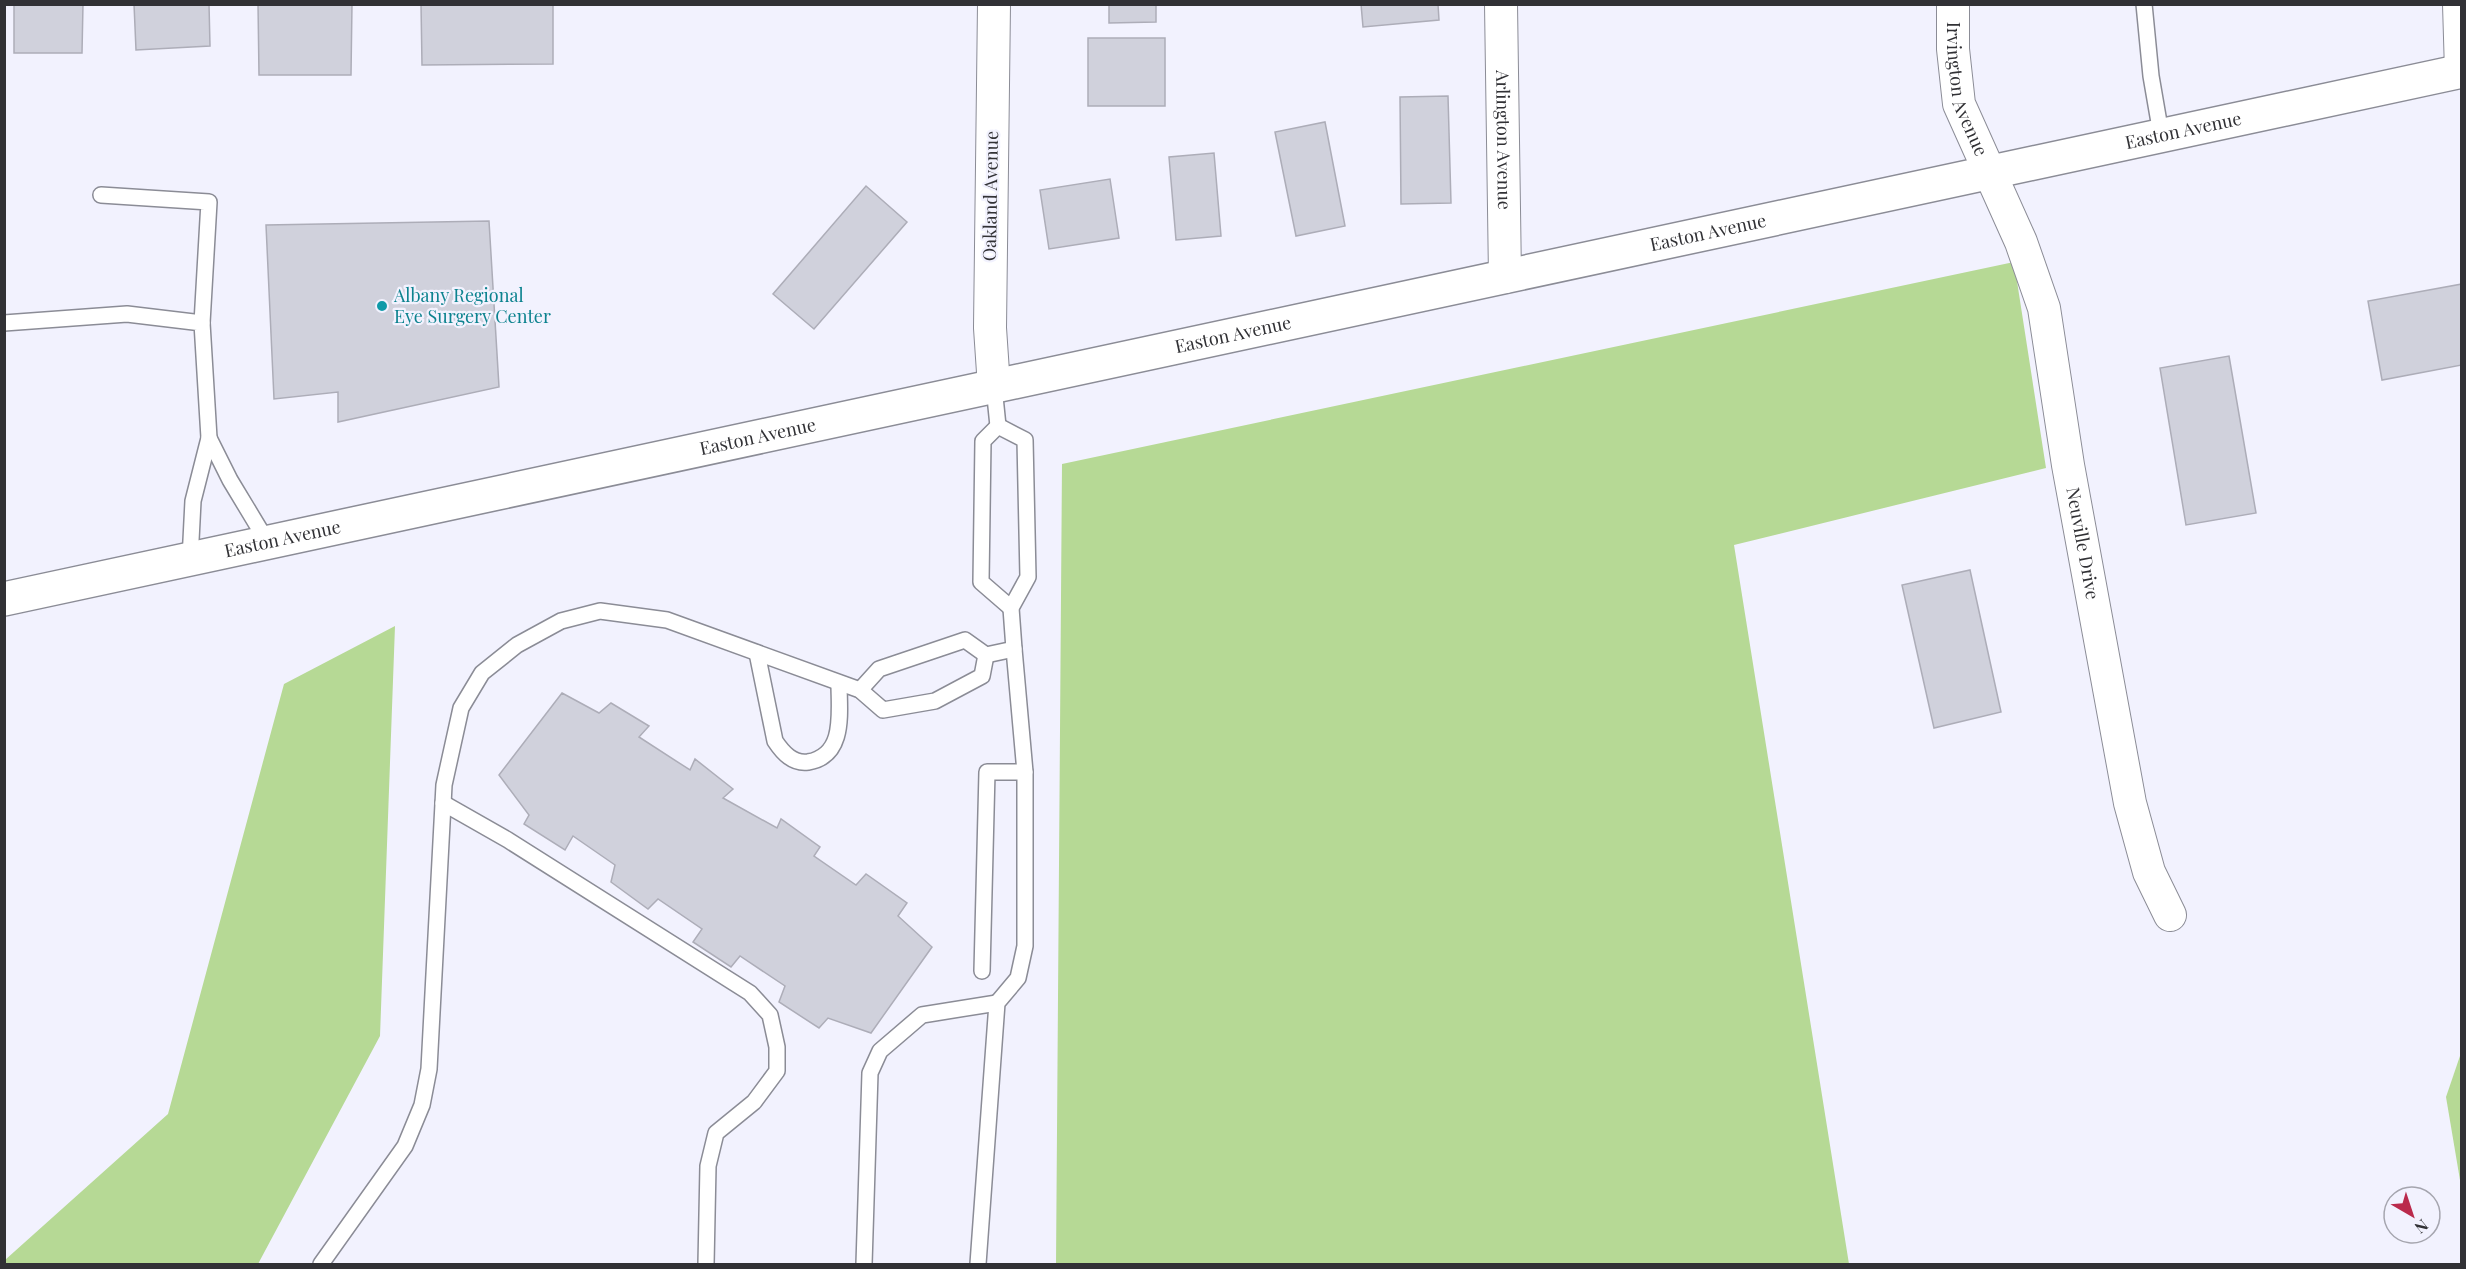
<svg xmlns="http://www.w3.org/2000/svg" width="2466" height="1269" font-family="'Playfair Display',serif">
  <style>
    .green { fill: #b6d995 }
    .building { fill: #d0d1dc; stroke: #adadb8; stroke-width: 1.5 }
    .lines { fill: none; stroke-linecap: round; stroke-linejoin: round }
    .lane-casing { stroke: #8b8c96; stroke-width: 18 }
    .street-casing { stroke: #8b8c96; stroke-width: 34 }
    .primary-casing { stroke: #8b8c96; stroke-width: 36 }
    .lane { stroke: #fff; stroke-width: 15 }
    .street { stroke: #fff; stroke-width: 32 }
    .primary { stroke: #fff; stroke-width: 33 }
    .culture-dot { fill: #0f9aa8; stroke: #f2f2fe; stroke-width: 2 }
    .labels { text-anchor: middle; stroke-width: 4.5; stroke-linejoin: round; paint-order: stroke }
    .street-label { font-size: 18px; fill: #313135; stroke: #f2f2fe }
    .culture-label { font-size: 18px; fill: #0d838f; stroke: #f2f2fe; text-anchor: start }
  </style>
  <rect width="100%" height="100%" fill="#f2f2fe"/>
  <g class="green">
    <polygon points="2014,262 2046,468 1734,545 1849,1264 1056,1264 1062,464"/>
    <polygon points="395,626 380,1036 258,1264 5,1264 5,1260 168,1114 284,684"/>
    <polygon points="2461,1053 2461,1186 2446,1097"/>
  </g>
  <g class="building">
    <polygon points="14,4 83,4 82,53 14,53"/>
    <polygon points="134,4 209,4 210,46 136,50"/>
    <polygon points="258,4 352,4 351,75 259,75"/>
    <polygon points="421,4 553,4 553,64 422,65"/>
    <polygon points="1109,4 1156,4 1156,22 1109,23"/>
    <polygon points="1361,4 1438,4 1439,20 1363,27"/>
    <rect x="1088" y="38" width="77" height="68"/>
    <polygon points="1448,96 1451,203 1401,204 1400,97"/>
    <polygon points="1325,122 1345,226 1296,236 1275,132"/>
    <polygon points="1214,153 1221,236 1176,240 1169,157"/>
    <polygon points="1110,179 1119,238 1049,249 1040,190"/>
    <polygon points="866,186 907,222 814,329 773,294"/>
    <polygon points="489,221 499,387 338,422 338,392 274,399 266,225"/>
    <polygon points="2462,284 2462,365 2382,380 2368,301"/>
    <polygon points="2229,356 2256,513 2186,525 2160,368"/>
    <polygon points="1970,570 2001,712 1934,728 1902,585"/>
    <polygon points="562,693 599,713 611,703 649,726 639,737 690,770 695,759 733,789 723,798 777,828 781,819 820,847 814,856 856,885 866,874 907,903 898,916 932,947 871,1033 828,1018 819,1028 779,1002 785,986 740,956 731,967 693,942 702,929 658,899 648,909 611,882 615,865 573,836 565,850 524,824 529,815 499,775"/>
  </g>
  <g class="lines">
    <g class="lane-casing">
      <g id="lane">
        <polyline points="2144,4 2151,76 2161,134"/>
        <polyline points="101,195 209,202 202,323"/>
        <polyline points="4,323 127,314 202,323 209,438 193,501 190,560"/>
        <polyline points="994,387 998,426"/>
        <polyline points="998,426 983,441 981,582 1011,608"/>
        <polyline points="209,438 230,480 268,543"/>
        <path d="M757 653 775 741C783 753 793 764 808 762 846 756 839 712 839 683"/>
        <polyline points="860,690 879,669 965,640 986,655 1014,649 1011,608 1028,577 1025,440 998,426"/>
        <polyline points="443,803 508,840 750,993 770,1015 777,1047 777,1071 754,1102 716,1133 708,1166 706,1264"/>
        <polyline points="982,971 987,772 1025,772"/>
        <polyline points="321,1264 405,1146 422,1105 429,1069 444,785 461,708 482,673 517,645 561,621 600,611 667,620 860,690 883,710 935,701 982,676 986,655"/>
        <polyline points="864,1264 870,1073 880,1051 922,1015 997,1003"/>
        <polyline points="978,1264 997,1003 1018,978 1025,946 1025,772 1014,649"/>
      </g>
    </g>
    <g class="street-casing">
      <g id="street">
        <polyline points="994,4 990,328 994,387"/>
        <path id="s1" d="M1501 4 1505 277"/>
        <path id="s2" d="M1953 4V49L1959 104 2021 242 2044 308 2068 465 2130 803 2149 872 2170 915"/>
        <polyline points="2459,4 2461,71"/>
      </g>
    </g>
    <g class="primary-casing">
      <g id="primary">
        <path id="s3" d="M4 599 2462 71"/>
      </g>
    </g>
    <use href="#lane" class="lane"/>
    <use href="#street" class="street"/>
    <use href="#primary" class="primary"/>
  </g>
  <circle class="culture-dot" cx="382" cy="306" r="6"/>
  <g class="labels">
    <g class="street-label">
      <text dy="6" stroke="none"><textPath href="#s2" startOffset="87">Irvington Avenue</textPath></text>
      <text dy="6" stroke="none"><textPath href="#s3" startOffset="2229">Easton Avenue</textPath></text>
      <text dy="6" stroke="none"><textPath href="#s1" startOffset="136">Arlington Avenue</textPath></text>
      <text transform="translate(991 196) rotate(-89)" y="6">Oakland Avenue</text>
      <text dy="6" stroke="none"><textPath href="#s3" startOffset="1743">Easton Avenue</textPath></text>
      <text dy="6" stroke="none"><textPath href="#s3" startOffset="1257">Easton Avenue</textPath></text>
      <text dy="6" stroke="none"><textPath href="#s3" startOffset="771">Easton Avenue</textPath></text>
      <text dy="6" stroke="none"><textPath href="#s3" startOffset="285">Easton Avenue</textPath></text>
      <text dy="6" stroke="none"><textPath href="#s2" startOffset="560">Neuville Drive</textPath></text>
    </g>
    <g class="culture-label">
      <text x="394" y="302">Albany Regional<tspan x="394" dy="21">Eye Surgery Center</tspan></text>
    </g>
  </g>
  <rect width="2466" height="1269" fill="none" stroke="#313135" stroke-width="12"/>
  <g transform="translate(2412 1215) rotate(141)"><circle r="28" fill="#f2f2fe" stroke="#a5a5ae" stroke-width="1.5"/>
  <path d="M0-4.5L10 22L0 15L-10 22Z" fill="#ba2a4c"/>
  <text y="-9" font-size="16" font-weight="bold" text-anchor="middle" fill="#313135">N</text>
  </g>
</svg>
